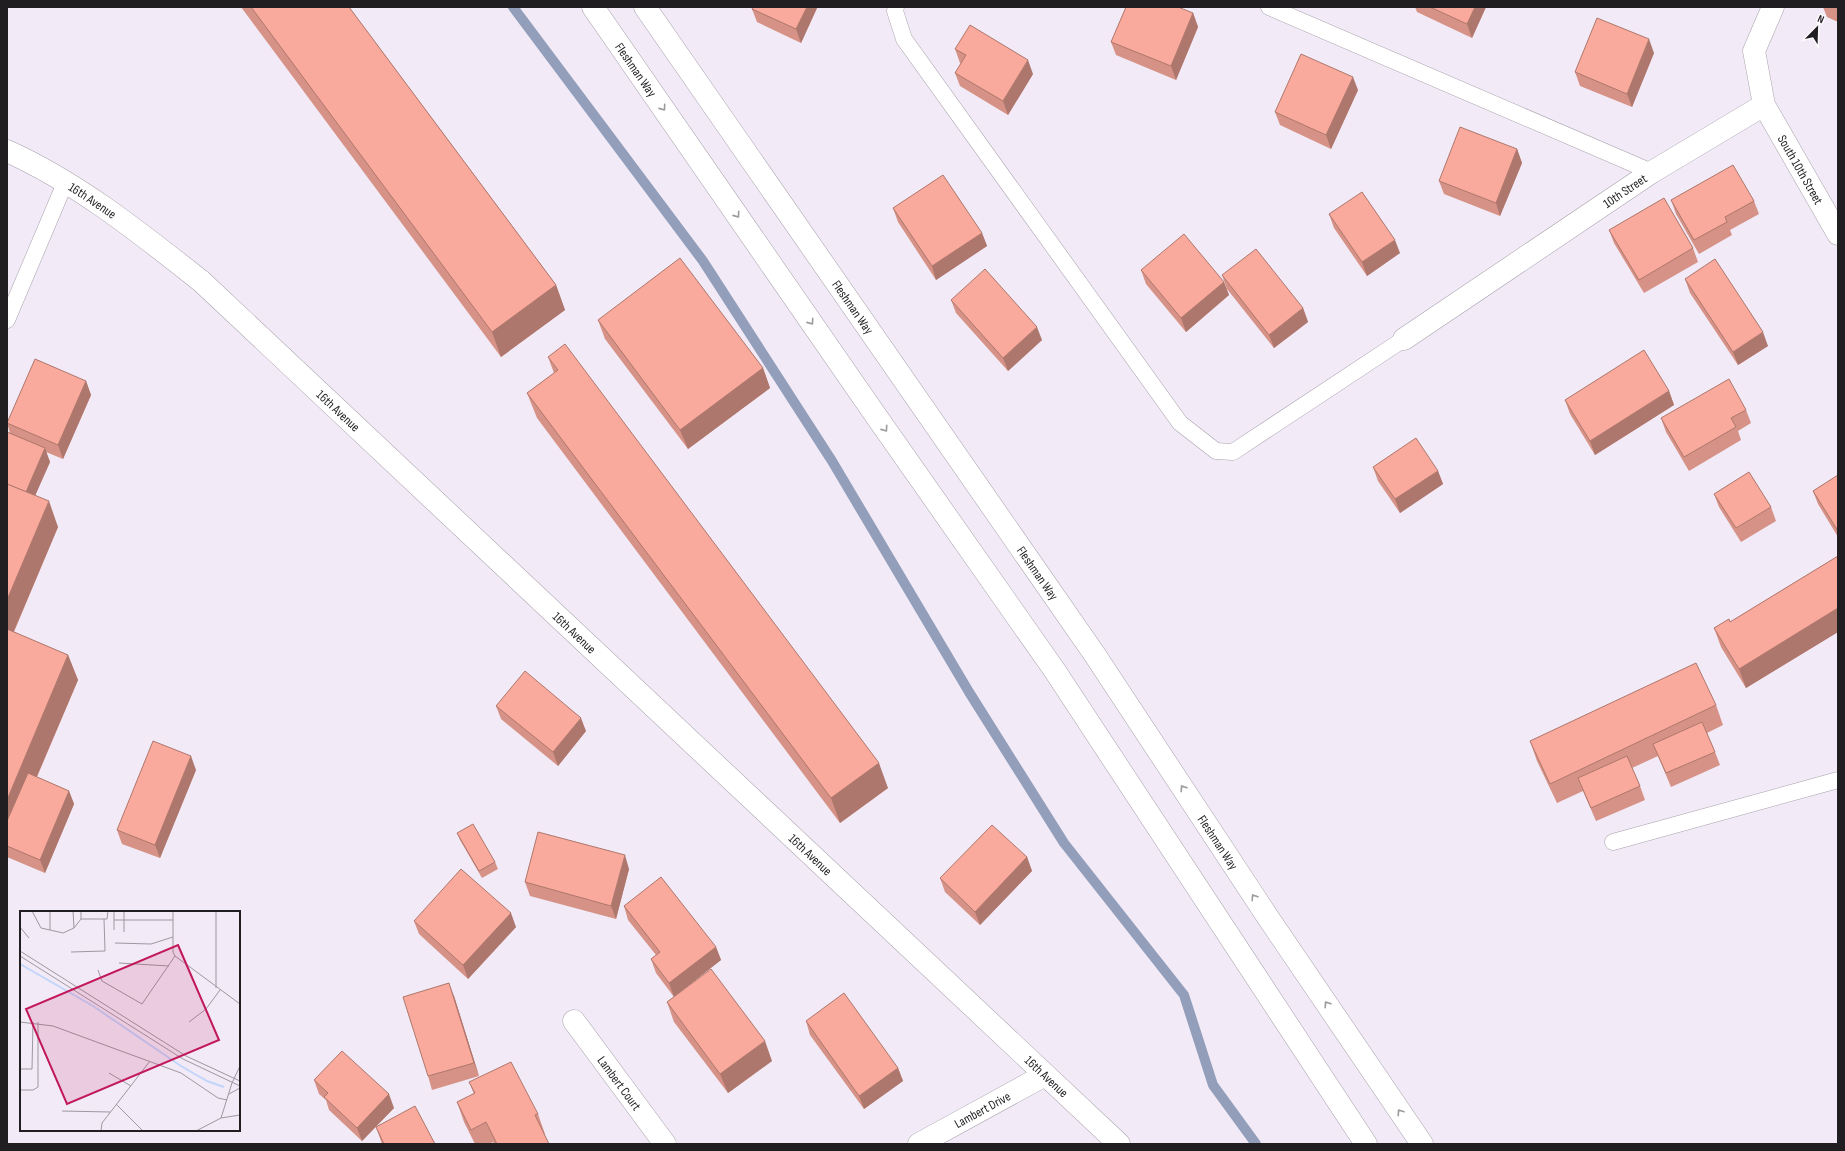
<svg xmlns="http://www.w3.org/2000/svg" width="1845" height="1151" font-family="'Sofia Sans Condensed',sans-serif">
  <style>
    .lines { fill: none; stroke-linecap: round; stroke-linejoin: round }
    .stream { stroke: #929eba; stroke-width: 10 }
    .service-casing { stroke: #a8a1ac; stroke-width: 17 }
    .minor-casing { stroke: #a8a1ac; stroke-width: 23 }
    .tertiary-casing { stroke: #a8a1ac; stroke-width: 23 }
    .primary-casing { stroke: #a8a1ac; stroke-width: 23 }
    .service { stroke: #fff; stroke-width: 16 }
    .minor { stroke: #fff; stroke-width: 22 }
    .tertiary { stroke: #fff; stroke-width: 22 }
    .primary { stroke: #fff; stroke-width: 22 }
    .wall { fill: #d69286 }
    .shaded-wall { fill: #ae776d }
    .building { fill: #f9aa9c; stroke: #ae776d }
    .oneway { stroke: #9b9a9c }
    .labels { text-anchor: middle; stroke-width: 3; stroke-linejoin: round; paint-order: stroke }
    .street-label { font-size: 13px; fill: #211e22; stroke: #fdfafe }
    .inset-river { fill: none; stroke: #c2d5fb; stroke-width: 2 }
    .inset-road { fill: none; stroke: #9e98a1; stroke-width: 1 }
    .view { fill: #c2185b; fill-opacity: 0.15; stroke: #c2185b; stroke-width: 2 }
    .inset-edge { fill: none; stroke: #211e22; stroke-width: 2 }
  </style>
  <rect width="100%" height="100%" fill="#f2eaf6"/>
  <g class="lines">
    <polyline class="stream" points="513,7 703,261 832,461 969,692 1064,843 1184,995 1213,1085 1256,1144"/>
    <g class="service-casing">
      <g id="service">
        <polyline points="896,7 895,11 904,39 1180,423 1216,451 1233,452 1404,339"/>
        <polyline points="1269,7 1652,172"/>
        <polyline points="7,320 65,183"/>
        <polyline points="1613,842 1838,780"/>
      </g>
    </g>
    <g class="minor-casing">
      <g id="minor">
        <path id="s1" d="M1773 7 1754 51 1764 105 1838 234"/>
        <path id="s2" d="M1404 339 1652 172 1764 105"/>
        <path id="s3" d="M574 1021 665 1144"/>
        <path id="s4" d="M919 1144 1045 1075"/>
      </g>
    </g>
    <g class="tertiary-casing">
      <g id="tertiary">
        <path id="s5" d="M7 151C78 183 140 233 201 281L1119 1144"/>
      </g>
    </g>
    <g class="primary-casing">
      <g id="primary">
        <path id="s6" d="M593 7 874 413 1055 671 1366 1144"/>
        <path id="s7" d="M645 7 1095 655 1267 916 1422 1144"/>
      </g>
    </g>
    <use href="#service" class="service"/>
    <use href="#minor" class="minor"/>
    <use href="#tertiary" class="tertiary"/>
    <use href="#primary" class="primary"/>
  </g>
  <g class="wall">
    <polygon points="241,7 349,7 556,285 565,310 501,357"/>
    <polygon points="1415,7 1486,7 1472,38 1417,12"/>
    <polygon points="1823,7 1838,7 1838,22 1827,17"/>
    <polygon points="817,8 801,43 757,22 752,9"/>
    <polygon points="1193,13 1198,27 1176,80 1116,55 1111,42"/>
    <polygon points="955,49 1033,74 1008,115 960,86 955,73 961,63 960,63"/>
    <polygon points="1654,53 1632,107 1580,86 1575,72"/>
    <polygon points="1358,90 1331,149 1280,125 1275,112"/>
    <polygon points="1517,149 1522,163 1500,216 1444,194 1439,181"/>
    <polygon points="1671,200 1754,201 1759,214 1730,230 1732,235 1699,254 1676,214"/>
    <polygon points="893,208 982,233 987,246 936,280 898,222"/>
    <polygon points="1329,214 1400,253 1367,276 1334,228"/>
    <polygon points="1609,230 1693,248 1698,262 1644,293 1614,243"/>
    <polygon points="1141,270 1224,282 1229,295 1186,332 1146,284"/>
    <polygon points="1222,275 1303,308 1308,322 1274,348 1227,289"/>
    <polygon points="1685,279 1768,346 1738,365 1690,293"/>
    <polygon points="951,300 1042,340 1008,371 956,313"/>
    <polygon points="598,320 763,368 770,388 688,449 605,339"/>
    <polygon points="548,357 888,788 840,823 537,418 527,393 554,373"/>
    <polygon points="86,381 91,395 63,459 46,452 50,462 35,495 58,527 14,632 68,655 78,680 37,777 69,791 74,804 45,873 7,857 7,432 10,433 7,423"/>
    <polygon points="1669,391 1674,405 1595,455 1570,414 1565,400"/>
    <polygon points="1746,410 1751,423 1738,431 1741,440 1689,471 1666,432 1661,418"/>
    <polygon points="1373,467 1438,471 1443,484 1400,513 1378,481"/>
    <polygon points="1838,475 1838,537 1818,504 1813,491"/>
    <polygon points="1714,494 1771,507 1776,521 1741,542 1719,507"/>
    <polygon points="1838,556 1838,632 1746,688 1721,647 1714,628 1730,622"/>
    <polygon points="1716,705 1723,725 1707,733 1715,752 1720,765 1671,787 1658,756 1632,768 1640,786 1645,800 1596,821 1583,791 1557,803 1537,761 1530,741"/>
    <polygon points="496,706 586,731 558,766 501,719"/>
    <polygon points="196,770 160,858 122,844 117,830"/>
    <polygon points="457,833 495,862 498,869 482,878 460,840"/>
    <polygon points="1027,857 1032,871 980,925 945,892 940,878"/>
    <polygon points="629,869 616,919 530,896 525,882"/>
    <polygon points="624,906 716,947 721,960 677,994 772,1061 728,1093 674,1022 667,1002 674,997 656,973 651,959 656,955 628,920"/>
    <polygon points="414,921 516,927 468,979 419,934"/>
    <polygon points="454,996 479,1076 432,1090 428,1076"/>
    <polygon points="806,1021 898,1068 903,1081 864,1109 810,1035"/>
    <polygon points="314,1080 394,1108 362,1141 329,1110 326,1100 319,1094"/>
    <polygon points="469,1082 538,1114 545,1134 544,1134 549,1144 494,1144 493,1142 489,1144 475,1144 464,1122 457,1102 474,1094"/>
    <polygon points="376,1127 435,1144 382,1144"/>
  </g>
  <g class="shaded-wall">
    <polygon points="807,7 817,7 817,8 801,43 796,29"/>
    <polygon points="1475,7 1486,7 1472,38 1467,24"/>
    <polygon points="1193,13 1198,27 1176,80 1171,66"/>
    <polygon points="1649,39 1654,53 1632,107 1627,94"/>
    <polygon points="1028,60 1033,74 1008,115 1003,101"/>
    <polygon points="1353,77 1358,90 1331,149 1326,135"/>
    <polygon points="1517,149 1522,163 1500,216 1496,203"/>
    <polygon points="982,233 987,246 936,280 932,266"/>
    <polygon points="1395,240 1400,253 1367,276 1362,262"/>
    <polygon points="1224,282 1229,295 1186,332 1181,318"/>
    <polygon points="556,285 565,310 501,357 492,332"/>
    <polygon points="1303,308 1308,322 1274,348 1269,335"/>
    <polygon points="1037,327 1042,340 1008,371 1003,358"/>
    <polygon points="1763,332 1768,346 1738,365 1733,352"/>
    <polygon points="763,368 770,388 688,449 680,430"/>
    <polygon points="86,381 91,395 63,459 58,445"/>
    <polygon points="1669,391 1674,405 1595,455 1590,441"/>
    <polygon points="45,448 50,462 28,512 23,498"/>
    <polygon points="1438,471 1443,484 1400,513 1395,499"/>
    <polygon points="49,501 58,527 7,647 7,600"/>
    <polygon points="1838,608 1838,632 1746,688 1739,669"/>
    <polygon points="68,655 78,680 7,846 7,800"/>
    <polygon points="581,718 586,731 558,766 553,752"/>
    <polygon points="191,756 196,770 160,858 155,845"/>
    <polygon points="879,763 888,788 840,823 831,798"/>
    <polygon points="69,791 74,804 45,873 40,860"/>
    <polygon points="625,855 629,869 616,919 611,906"/>
    <polygon points="1027,857 1032,871 980,925 975,912"/>
    <polygon points="511,913 516,927 468,979 463,965"/>
    <polygon points="716,947 721,960 674,997 669,983"/>
    <polygon points="449,983 454,996 479,1076 474,1063"/>
    <polygon points="765,1041 772,1061 728,1093 720,1074"/>
    <polygon points="898,1068 903,1081 864,1109 859,1096"/>
    <polygon points="389,1094 394,1108 362,1141 357,1128"/>
  </g>
  <g class="building">
    <polygon points="251,7 349,7 556,285 492,332"/>
    <polygon points="753,7 807,7 796,29 752,9"/>
    <polygon points="1126,7 1178,7 1193,13 1171,66 1111,42"/>
    <polygon points="1430,7 1475,7 1467,24"/>
    <polygon points="1597,18 1649,39 1627,94 1575,72"/>
    <polygon points="970,25 1028,60 1003,101 955,73 966,55 955,49"/>
    <polygon points="1301,54 1353,77 1326,135 1275,112"/>
    <polygon points="1460,127 1517,149 1496,203 1439,181"/>
    <polygon points="1733,165 1754,201 1725,217 1727,222 1694,240 1671,200"/>
    <polygon points="943,175 982,233 932,266 893,208"/>
    <polygon points="1362,192 1395,240 1362,262 1329,214"/>
    <polygon points="1664,198 1693,248 1639,280 1609,230"/>
    <polygon points="1184,234 1224,282 1181,318 1141,270"/>
    <polygon points="1256,249 1303,308 1269,335 1222,275"/>
    <polygon points="680,258 763,368 680,430 598,320"/>
    <polygon points="1715,259 1763,332 1733,352 1685,279"/>
    <polygon points="985,269 1037,327 1003,358 951,300"/>
    <polygon points="565,344 879,763 831,798 527,393 558,370 548,357"/>
    <polygon points="1644,350 1669,391 1590,441 1565,400"/>
    <polygon points="35,359 86,381 58,445 7,423"/>
    <polygon points="1729,379 1746,410 1731,418 1736,427 1684,457 1661,418"/>
    <polygon points="7,432 45,448 26,492 7,484"/>
    <polygon points="1416,438 1438,471 1395,499 1373,467"/>
    <polygon points="1749,472 1771,507 1736,528 1714,494"/>
    <polygon points="1838,475 1838,531 1813,491"/>
    <polygon points="7,484 49,501 7,600"/>
    <polygon points="1838,556 1838,608 1739,669 1714,628 1729,619 1730,622"/>
    <polygon points="7,629 68,655 7,800"/>
    <polygon points="1696,663 1716,705 1550,784 1530,741"/>
    <polygon points="525,671 581,718 553,752 496,706"/>
    <polygon points="1702,722 1715,752 1666,773 1653,744"/>
    <polygon points="153,741 191,756 155,845 117,830"/>
    <polygon points="1627,756 1640,786 1591,808 1578,778"/>
    <polygon points="28,773 69,791 40,860 7,846 7,821"/>
    <polygon points="473,824 495,862 479,871 457,833"/>
    <polygon points="992,825 1027,857 975,912 940,878"/>
    <polygon points="538,832 625,855 611,906 525,882"/>
    <polygon points="461,869 511,913 463,965 414,921"/>
    <polygon points="661,877 716,947 669,983 651,959 660,952 624,906"/>
    <polygon points="711,969 765,1041 720,1074 667,1002"/>
    <polygon points="449,983 474,1063 428,1076 403,997"/>
    <polygon points="844,993 898,1068 859,1096 806,1021"/>
    <polygon points="342,1051 389,1094 357,1128 324,1097 328,1093 314,1080"/>
    <polygon points="511,1062 538,1114 535,1115 549,1144 497,1144 486,1122 471,1130 457,1102 475,1093 469,1082"/>
    <polygon points="415,1106 435,1144 384,1144 376,1127"/>
  </g>
  <defs><path id="oneway-chevron" d="M-2-3.5L2.5 0L-2 3.5" fill="none" stroke-width="1.6" stroke-linecap="round" stroke-linejoin="round"/></defs>
  <g class="oneway">
    <use href="#oneway-chevron" transform="translate(663 108) rotate(55)"/>
    <use href="#oneway-chevron" transform="translate(737 215) rotate(55)"/>
    <use href="#oneway-chevron" transform="translate(811 322) rotate(55)"/>
    <use href="#oneway-chevron" transform="translate(885 429) rotate(55)"/>
    <use href="#oneway-chevron" transform="translate(1183 788) rotate(-123)"/>
    <use href="#oneway-chevron" transform="translate(1254 897) rotate(-123)"/>
    <use href="#oneway-chevron" transform="translate(1327 1004) rotate(-124)"/>
    <use href="#oneway-chevron" transform="translate(1400 1112) rotate(-124)"/>
  </g>
  <g class="labels">
    <g class="street-label">
      <text dy="5" stroke="none"><textPath href="#s6" startOffset="76">Fleshman Way</textPath></text>
      <text dy="5" stroke="none"><textPath href="#s1" startOffset="177">South 10th Street</textPath></text>
      <text dy="5" stroke="none"><textPath href="#s2" startOffset="266">10th Street</textPath></text>
      <text dy="5" stroke="none"><textPath href="#s5" startOffset="99">16th Avenue</textPath></text>
      <text dy="5" stroke="none"><textPath href="#s7" startOffset="365">Fleshman Way</textPath></text>
      <text dy="5" stroke="none"><textPath href="#s5" startOffset="423">16th Avenue</textPath></text>
      <text dy="5" stroke="none"><textPath href="#s7" startOffset="689">Fleshman Way</textPath></text>
      <text dy="5" stroke="none"><textPath href="#s5" startOffset="747">16th Avenue</textPath></text>
      <text dy="5" stroke="none"><textPath href="#s7" startOffset="1013">Fleshman Way</textPath></text>
      <text dy="5" stroke="none"><textPath href="#s5" startOffset="1071">16th Avenue</textPath></text>
      <text dy="5" stroke="none"><textPath href="#s5" startOffset="1395">16th Avenue</textPath></text>
      <text dy="5" stroke="none"><textPath href="#s3" startOffset="77">Lambert Court</textPath></text>
      <text dy="5" stroke="none"><textPath href="#s4" startOffset="72">Lambert Drive</textPath></text>
    </g>
  </g>
  <g transform="translate(20 911)">
    <rect width="220" height="220" fill="#f2eaf6"/>
    <path class="inset-river" d="M0 53 73 95 161 155 187 170 204 176"/>
    <path class="inset-road" d="M12 0 21 17 30 19M30 0V19L43 22 54 17M53 0 54 17 61 8M61 0V8H87L88 0M94 0V19M104 0V21M153 0V41L155 45 220 93M196 0V77M94 9H153M0 16 9 27M95 32 131 33 153 26M0 40 166 145 220 170M51 41 85 40 84 8M0 45 163 148 220 175M99 52 149 55M78 59 82 70 122 93 155 45M0 111 33 115 161 162 198 187 207 189M169 111 186 98 200 79M0 158H12L13 111M89 162 111 175M0 179H13L18 176V111M209 183 220 177M96 193 123 220M42 200 90 201M201 207 220 204M81 220 82 212 130 150M176 220 201 207 212 172 220 155"/>
    <path class="view" d="M158 34 199 129 47 193 6 98Z"/>
    <rect width="220" height="220" class="inset-edge"/>
  </g>
  <rect width="1845" height="1151" fill="none" stroke="#211e22" stroke-width="16"/>
  <g transform="translate(1817 28) rotate(23)" stroke="#fdfafe" stroke-width="3" paint-order="stroke">
  <path d="M0-3L7 15L0 10L-7 15Z" fill="#211e22"/>
  <text y="-6" font-size="11" font-weight="bold" text-anchor="middle" fill="#211e22">N</text>
  </g>
</svg>
